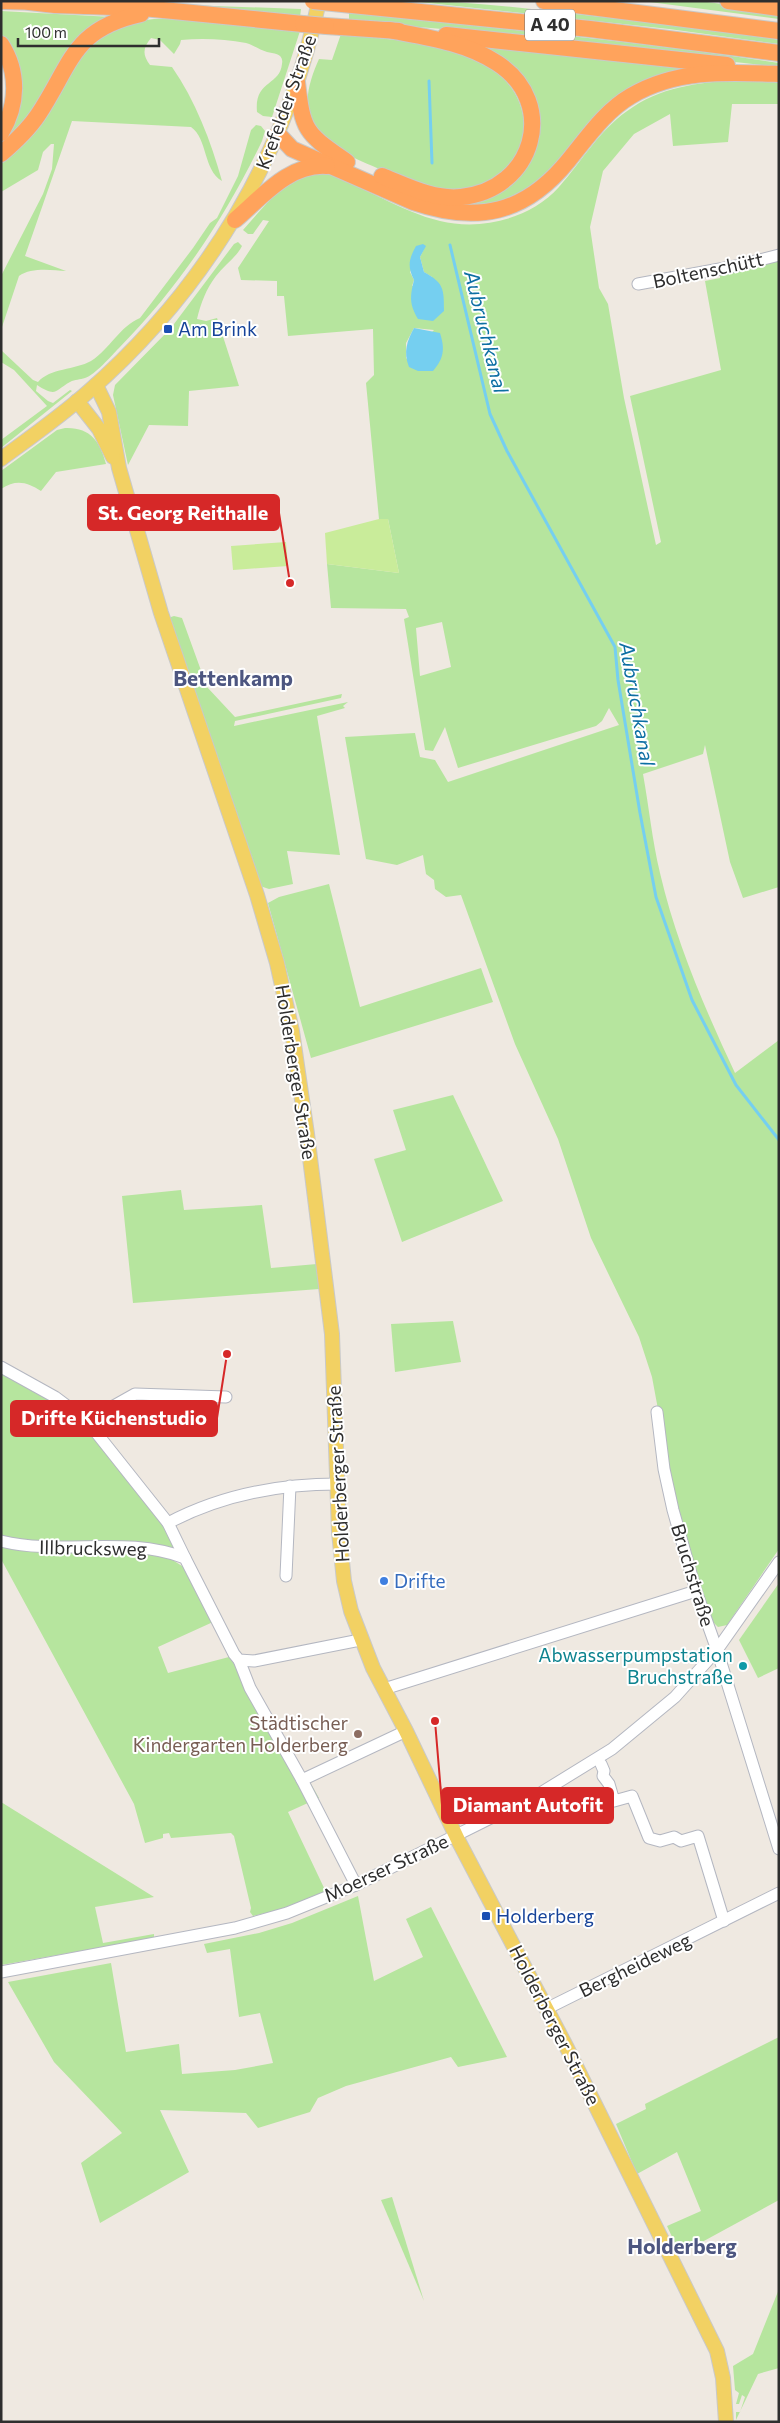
<svg xmlns="http://www.w3.org/2000/svg" width="780" height="2423" font-family="Commissioner,sans-serif">
  <style>
    .green { fill: #b6e59e; fill-rule: evenodd }
    .pitch { fill: #c9ec9a }
    .water { fill: #75cff0 }
    .lines { fill: none; stroke-linecap: round; stroke-linejoin: round }
    .stream { stroke: #75cff0; stroke-width: 3 }
    .minor-casing { stroke: #b4b7c1; stroke-width: 13 }
    .major-casing { stroke: #c9c9c9; stroke-width: 16 }
    .highway-casing { stroke: #c9c9c9; stroke-width: 18 }
    .minor { stroke: #fff; stroke-width: 11 }
    .major { stroke: #f2d163; stroke-width: 14 }
    .highway { stroke: #ffa35c; stroke-width: 16 }
    .highway-bridge-casing { stroke: #c9c9c9; stroke-width: 18; stroke-linecap: butt }
    .highway-bridge { stroke: #ffa35c; stroke-width: 16 }
    .transit-dot { fill: #1a4fb4; stroke: #fff; stroke-width: 2 }
    .shop-dot { fill: #3f7fe0; stroke: #fff; stroke-width: 2 }
    .culture-dot { fill: #0f9aa8; stroke: #fff; stroke-width: 2 }
    .education-dot { fill: #8d6e63; stroke: #fff; stroke-width: 2 }
    .labels { text-anchor: middle; stroke-width: 4; stroke-linejoin: round; paint-order: stroke }
    .shield { fill: #fff; stroke: #6d6d6d; stroke-width: 1 }
    .shield-label { font-size: 18px; font-weight: bold; fill: #2e2e2e }
    .street-label { font-size: 19px; fill: #2e2e2e; stroke: #fff }
    .transit-label { font-size: 19px; fill: #164399; stroke: #fff; text-anchor: start }
    .shop-label { font-size: 19px; fill: #366cbe; stroke: #fff; text-anchor: start }
    .culture-label { font-size: 19px; fill: #0d838f; stroke: #fff; text-anchor: end }
    .education-label { font-size: 19px; fill: #785e54; stroke: #fff; text-anchor: end }
    .water-label { font-size: 20px; font-style: italic; fill: #0d6fa3; stroke: #fff }
    .quarter-label { font-size: 21px; font-weight: bold; fill: #4d5680; stroke: #fff }
    .leader { fill: none; stroke: #d62828; stroke-width: 2 }
    .callout-dot { fill: #d62828; stroke: #fff; stroke-width: 2 }
    .callout { fill: #d62828; stroke: #d62828; stroke-width: 2 }
    .callout-label { font-size: 20px; text-anchor: middle; font-weight: bold; fill: #fff }
  </style>
  <rect width="100%" height="100%" fill="#efe9e1"/>
  <g class="green">
    <path d="M410 1C471 1 532 9 593 16 655 23 717 30 779 40V44L669 29Z"/>
    <polygon points="642,1 700,1 773,11 779,12 779,19"/>
    <polygon points="159,4 301,9 300,17"/>
    <polygon points="1,11 112,17 1,149 1,139 7,132 7,43 1,36"/>
    <path d="M349 13C493 28 636 41 779 63V67L442 29 349 21Z"/>
    <path d="M154 19H176L300 31 272 117 263 116 257 112C254 80 280 86 282 64 284 53 274 54 267 52 260 50 253 45 246 43 225 39 202 38 181 40L180 44 174 54 160 40 151 38C143 48 142 54 150 65L172 67C195 100 211 141 222 181 203 170 208 139 191 127L72 121 25 256 66 271C52 270 31 267 19 276L1 330V276L43 194 52 169 54 144H51L43 152 38 170 1 192V164C20 150 36 134 49 114 80 63 85 27 154 19Z"/>
    <path d="M341 34C354 33 367 36 379 38 419 43 465 47 497 73 514 86 525 107 524 129 523 144 517 155 508 166 476 206 422 186 382 170 356 159 326 148 312 121 302 102 311 77 319 59L332 60Z"/>
    <polygon points="468,45 697,69 648,83 549,178 489,209 434,205 428,199 519,173 533,105"/>
    <path d="M745 79 779 80V104H732L728 142 673 146 670 114 634 134 603 171 590 227 599 288 608 304 624 398 656 545 661 542 630 396 721 370 705 281 720 278V272L777 258 779 266V887L743 898 730 862 705 745 703 754 643 774C649 807 652 840 660 873 676 942 705 1009 735 1073L779 1040V1549L727 1625 718 1627 709 1618 678 1517 652 1377 639 1337 591 1238 558 1139 515 1044 461 895 446 897 435 889 434 880 426 874 423 855 397 865 366 859 345 737 415 733 420 757 435 760 448 782 619 725 609 708 602 721 596 726 458 768 445 727 433 751 425 750 404 619 409 617 406 609 331 608 327 564 399 573 388 519H379L366 383 374 375 373 329 288 336 284 296H277V281L241 280 238 268 269 221 263 220 253 234H248L243 230C265 206 289 172 325 173 363 186 402 212 440 221 481 231 530 219 559 187 583 160 601 127 633 107 666 85 706 82 745 79ZM424 249 420 257 424 272 432 277 412 286 414 280 410 272ZM414 328 434 330 406 359V343ZM442 622 451 667 420 676 416 628Z"/>
    <path d="M256 125 261 126 265 131 262 141C225 218 179 287 119 348 111 356 95 375 85 378 80 380 75 379 70 382 55 390 57 398 37 385L36 391 48 401 53 403 70 390 72 391 1 448V440L47 406 14 370 1 362V350L33 380 38 382C50 368 75 370 91 361 110 349 120 326 140 318L193 248 210 223 217 218 238 176 251 130Z"/>
    <path d="M238 242 242 246C236 258 224 265 216 276 206 289 201 303 197 319L206 321 217 318 239 386 189 391 188 426 149 425 128 465 113 395 115 385 171 328 234 244Z"/>
    <path d="M65 428C90 427 100 441 106 464L56 472 41 491C27 482 16 479 1 489V471L57 430Z"/>
    <polygon points="174,616 182,618 207,687 235,717 342,694 341,698 235,721 234,726 348,702 343,706 345,708 317,716 340,855 287,851 293,884 269,889 260,886 170,623 171,617"/>
    <polygon points="329,884 360,1007 481,968 493,1002 311,1058 268,903 279,897"/>
    <polygon points="453,1095 503,1201 402,1242 374,1159 406,1150 393,1110"/>
    <polygon points="181,1190 184,1210 262,1205 271,1268 317,1264 319,1289 133,1303 122,1196"/>
    <polygon points="453,1321 461,1362 395,1372 391,1324"/>
    <polygon points="1,1370 53,1400 85,1424 167,1529 175,1548 137,1543 56,1545 1,1537"/>
    <polygon points="1,1546 42,1552 125,1550 168,1557 185,1568 213,1622 158,1647 168,1673 229,1657 232,1658 248,1694 264,1702 319,1798 288,1812 326,1892 287,1908 253,1916 250,1912 251,1908 234,1836 231,1833 171,1838 169,1833 163,1834 163,1838 145,1843 134,1804 1,1559"/>
    <polygon points="779,1583 779,1668 758,1678 739,1640"/>
    <polygon points="1,1802 154,1897 95,1907 103,1943 154,1934 154,1938 1,1965"/>
    <polygon points="358,1896 374,1981 423,1957 406,1919 431,1907 507,2057 458,2067 451,2057 346,2086 318,2098 310,2112 258,2128 246,2113 160,2110 189,2172 100,2223 81,2163 122,2133 54,2062 8,1982 111,1963 126,2052 179,2044 182,2074 235,2070 273,2063 260,2013 239,2017 230,1949 207,1953 204,1944 259,1933 292,1923"/>
    <polygon points="779,2037 779,2200 680,2254 667,2226 701,2211 677,2152 637,2174 616,2124 646,2109 645,2104"/>
    <polygon points="392,2197 424,2301 381,2200"/>
    <polygon points="779,2289 779,2368 758,2374 736,2420 736,2412 740,2412 745,2397 742,2395 739,2404 736,2404 739,2393 735,2390 733,2366 753,2354"/>
  </g>
  <g class="pitch">
    <polygon points="379,519 388,519 399,573 327,564 325,533"/>
    <polygon points="286,542 288,566 233,570 231,546"/>
  </g>
  <g class="water">
    <path d="M423 244 426 246 420 257 424 272C444 283 444 289 444 311L433 321 418 319C409 304 410 296 414 280 407 266 409 259 416 246Z"/>
    <path d="M414 328 440 333C445 349 444 358 433 371H418L409 367C403 352 407 341 414 328Z"/>
  </g>
  <g class="lines">
    <g class="stream">
      <polyline points="429,81 432,163"/>
      <polyline points="450,245 490,414 507,451 615,647 618,680 640,813 656,897 692,1000 736,1085 779,1140"/>
    </g>
    <g class="minor-casing">
      <g id="minor">
        <polyline points="638,284 736,266 779,255"/>
        <polyline points="1,1367 55,1397 87,1421 168,1523 185,1558"/>
        <polyline points="657,1412 664,1469 673,1510 696,1591 717,1650 779,1849"/>
        <polyline points="87,1421 135,1394 226,1397"/>
        <path d="M168 1523C221 1495 278 1484 338 1484"/>
        <path d="M1 1541C63 1556 125 1535 185 1558L234 1654 239 1660 254 1661 360 1640"/>
        <polyline points="286,1576 290,1486"/>
        <polyline points="239,1660 250,1688 302,1780 406,1731"/>
        <polyline points="384,1689 696,1591"/>
        <polyline points="601,1764 604,1771 603,1776 609,1784 614,1801 632,1796 649,1838 660,1841 674,1837 681,1841 698,1836 724,1921"/>
        <polyline points="302,1780 356,1885"/>
        <polyline points="1,1972 235,1928 287,1913 356,1885 539,1794 612,1749 675,1697 717,1650 779,1562"/>
        <polyline points="546,2009 779,1893"/>
      </g>
    </g>
    <g class="major-casing">
      <g id="major">
        <polyline points="96,385 109,412 119,468 161,613 257,895 277,963 292,1031 307,1134 332,1334 339,1532 344,1581 351,1611 373,1668 406,1731 459,1842 567,2048 717,2351 723,2378 726,2422"/>
        <polyline points="77,401 99,429 113,457"/>
        <path d="M1 459C31 437 61 416 88 392 206 289 287 154 319 1"/>
      </g>
    </g>
    <g class="highway-casing">
      <g id="highway">
        <polyline points="1,1 39,2"/>
        <polyline points="544,1 779,31"/>
        <polyline points="728,1 779,8"/>
        <polyline points="29,2 55,5 143,8 303,24"/>
        <polyline points="352,5 590,29 779,53"/>
        <polyline points="326,26 399,31"/>
        <polyline points="446,35 727,65"/>
        <path d="M1 44C19 72 18 105 1 133"/>
        <path d="M297 82C303 133 306 133 347 162"/>
        <path d="M278 134 292 149 413 202C477 224 525 214 568 161 587 138 605 111 631 96 676 69 728 72 779 74"/>
        <path d="M1 154C15 142 28 130 38 115 72 64 72 29 141 14"/>
        <path d="M382 176C407 186 434 200 461 197 534 190 559 103 497 63 465 42 425 37 389 30"/>
        <path d="M235 220C261 198 289 163 327 166"/>
      </g>
    </g>
    <use href="#minor" class="minor"/>
    <use href="#major" class="major"/>
    <use href="#highway" class="highway"/>
    <g class="highway-bridge-casing">
      <g id="highway-bridge">
        <polyline points="313,1 352,5"/>
        <polyline points="303,24 326,26"/>
      </g>
    </g>
    <use href="#highway-bridge" class="highway-bridge"/>
  </g>
  <g class="transit-dot">
    <rect x="163" y="324" width="10" height="10" rx="2.5"/>
    <rect x="481" y="1911" width="10" height="10" rx="2.5"/>
  </g>
  <circle class="shop-dot" cx="384" cy="1581" r="5"/>
  <circle class="culture-dot" cx="743" cy="1666" r="5"/>
  <circle class="education-dot" cx="358" cy="1734" r="5"/>
  <g class="labels">
    <rect class="shield" x="525" y="9.5" width="50" height="31" rx="4"/>
    <g class="shield-label">
      <text x="550" y="31">A 40</text>
    </g>
    <g class="street-label">
      <text transform="translate(286 102) rotate(-70)" y="7">Krefelder Straße</text>
      <text transform="translate(708 270) rotate(-12)" y="7">Boltenschütt</text>
      <text transform="translate(296 1072) rotate(81)" y="7">Holderberger Straße</text>
      <text transform="translate(338 1474) rotate(-93)" y="7">Holderberger Straße</text>
      <text transform="translate(93 1548) rotate(1)" y="7">Illbrucksweg</text>
      <text transform="translate(693 1575) rotate(73)" y="7">Bruchstraße</text>
      <text transform="translate(386 1868) rotate(-25)" y="7">Moerser Straße</text>
      <text transform="translate(635 1965) rotate(-26)" y="7">Bergheideweg</text>
      <text transform="translate(555 2025) rotate(63)" y="7">Holderberger Straße</text>
    </g>
    <g class="transit-label">
      <text x="178" y="336">Am Brink</text>
      <text x="496" y="1923">Holderberg</text>
    </g>
    <g class="shop-label">
      <text x="394" y="1588">Drifte</text>
    </g>
    <g class="culture-label">
      <text x="733" y="1662">Abwasserpumpstation<tspan x="733" dy="22">Bruchstraße</tspan></text>
    </g>
    <g class="education-label">
      <text x="348" y="1730">Städtischer<tspan x="348" dy="22">Kindergarten Holderberg</tspan></text>
    </g>
    <g class="water-label">
      <text transform="translate(486 332) rotate(76)" y="7">Aubruchkanal</text>
      <text transform="translate(637 704) rotate(80)" y="7">Aubruchkanal</text>
    </g>
    <g class="quarter-label">
      <text x="233" y="686">Bettenkamp</text>
      <text x="682" y="2254">Holderberg</text>
    </g>
  </g>
  <path class="leader" d="M290 583L279 513M227 1354L217 1418M435 1721L442 1805"/>
  <g class="callout-dot">
    <circle cx="290" cy="583" r="5"/>
    <circle cx="227" cy="1354" r="5"/>
    <circle cx="435" cy="1721" r="5"/>
  </g>
  <g class="callout">
    <rect x="88" y="495" width="191" height="35" rx="5"/>
    <rect x="11" y="1401" width="206" height="35" rx="5"/>
    <rect x="442" y="1788" width="171" height="35" rx="5"/>
  </g>
  <g class="callout-label">
    <text x="183" y="520">St. Georg Reithalle</text>
    <text x="114" y="1425">Drifte Küchenstudio</text>
    <text x="528" y="1812">Diamant Autofit</text>
  </g>
  <rect width="780" height="2423" fill="none" stroke="#2e2e2e" stroke-width="5"/>
  <path d="M18 38v8h141v-8" fill="none" stroke="#2e2e2e" stroke-width="2.5"/>
  <text x="25" y="38" font-size="15" fill="#2e2e2e" stroke="#ffffff" stroke-width="4" paint-order="stroke">100 m</text>
</svg>
